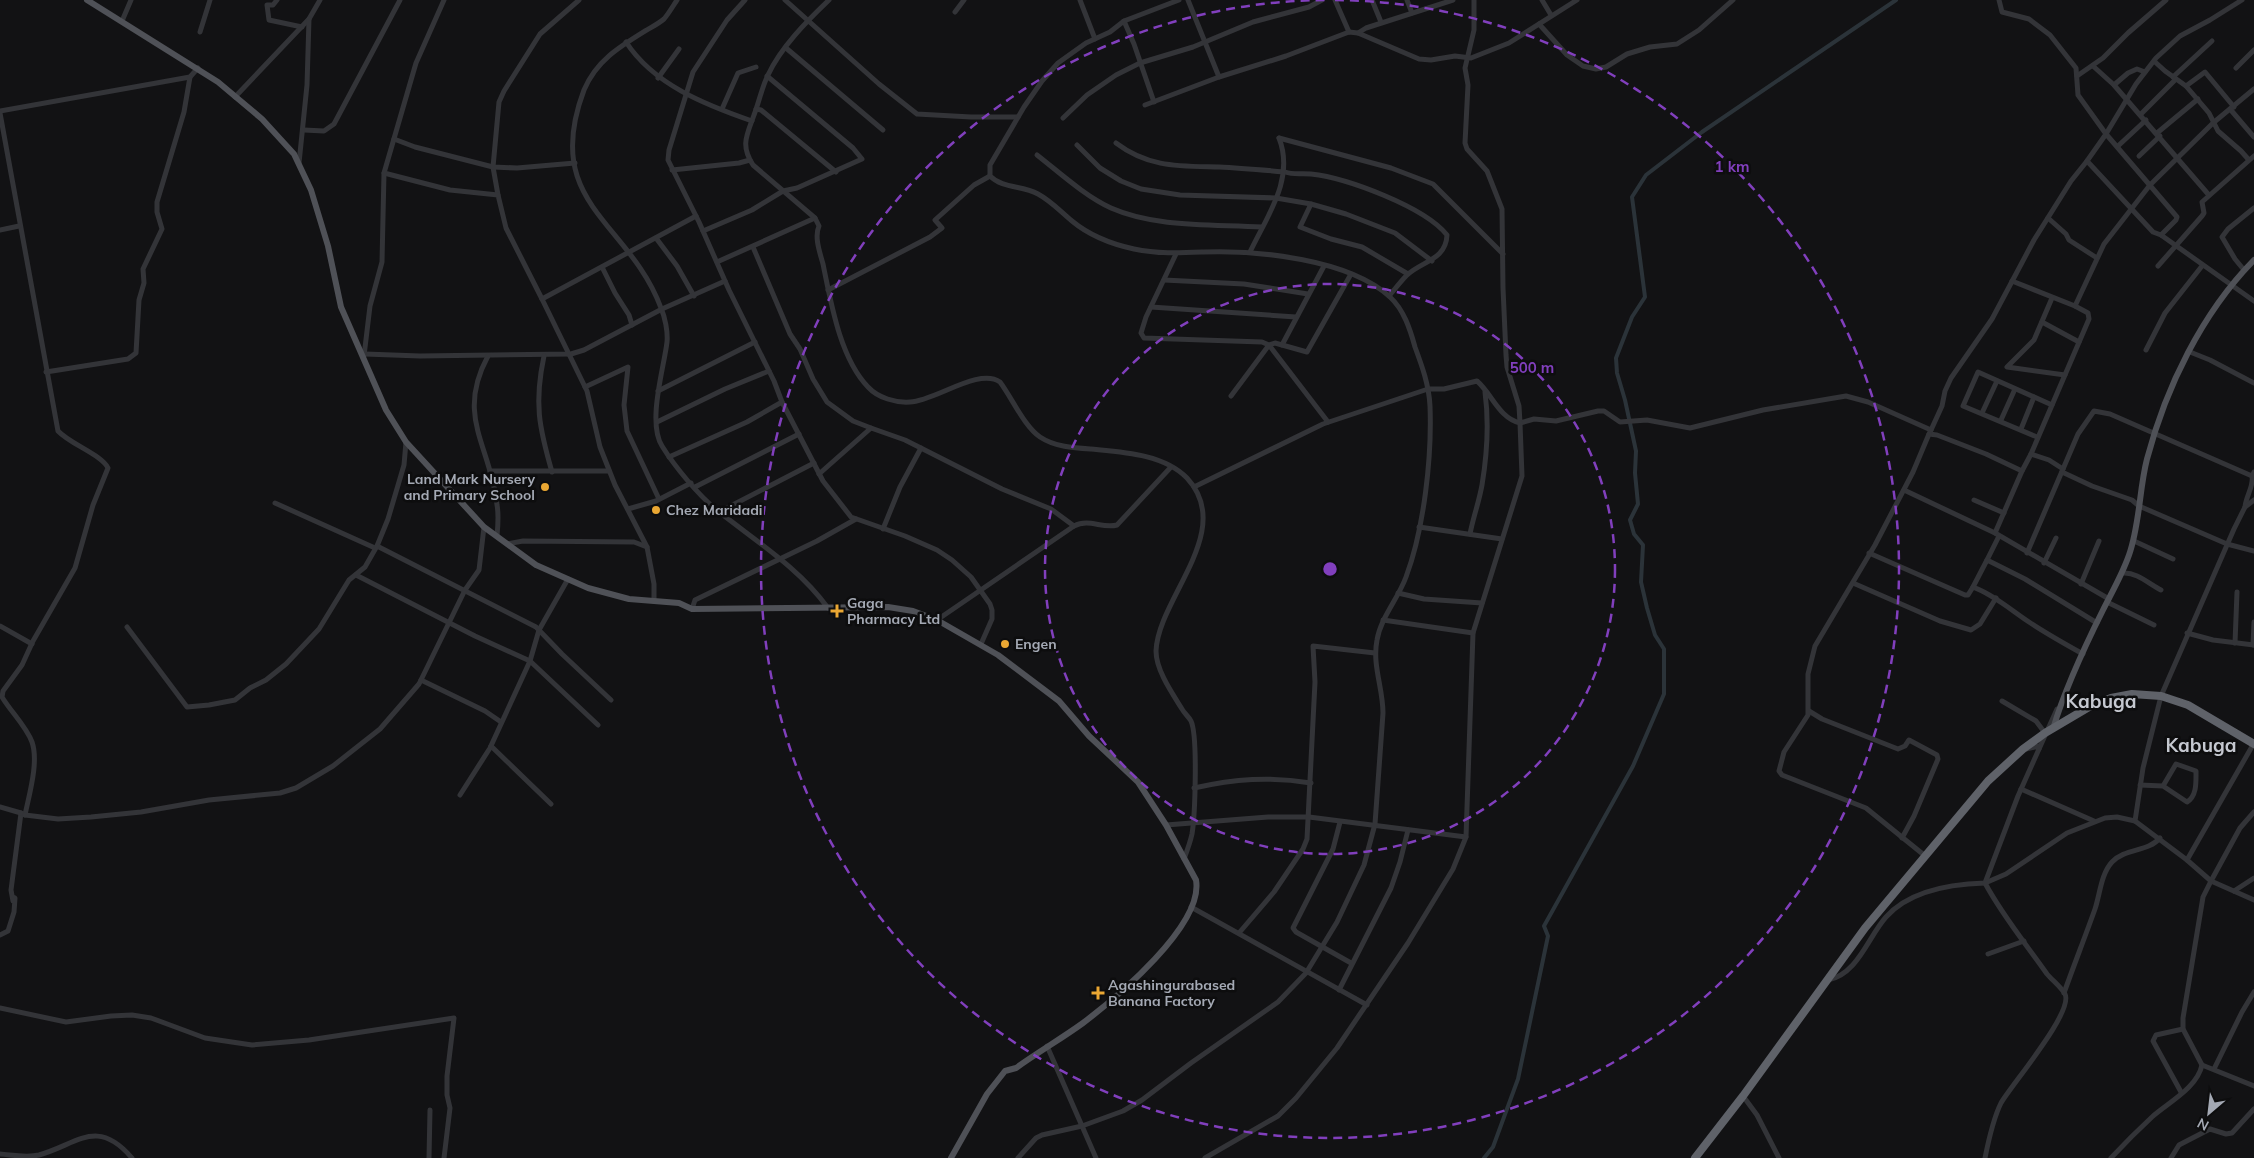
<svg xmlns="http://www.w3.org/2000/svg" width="2254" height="1158" font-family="Mulish,sans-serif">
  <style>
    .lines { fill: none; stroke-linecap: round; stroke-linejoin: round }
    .canal { stroke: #2b3339; stroke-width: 4 }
    .minor { stroke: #333438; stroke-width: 5 }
    .major { stroke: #4f5157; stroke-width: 6 }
    .highway { stroke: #5f6269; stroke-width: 8 }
    .ring { fill: none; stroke: #813fbd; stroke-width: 2.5; stroke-dasharray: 9 6 }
    .poi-dot { fill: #eaa733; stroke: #0d0d0e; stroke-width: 2 }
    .labels { text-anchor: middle; stroke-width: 5; stroke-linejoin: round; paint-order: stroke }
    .poi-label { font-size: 14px; font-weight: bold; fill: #a4a9b4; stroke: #0d0d0e; text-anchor: start }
    .district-label { font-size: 19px; font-weight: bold; fill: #c5c8d0; stroke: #0d0d0e }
    .centre { fill: #813fbd; stroke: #0d0d0e; stroke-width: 2.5 }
    .ring-label { font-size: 15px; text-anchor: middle; font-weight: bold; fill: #813fbd; stroke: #0d0d0e; stroke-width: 5; stroke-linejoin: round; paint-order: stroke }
  </style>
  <rect width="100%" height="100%" fill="#121214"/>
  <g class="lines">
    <polyline class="canal" points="1484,1158 1493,1147 1518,1079 1548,936 1544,926 1633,766 1664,694 1664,649 1655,635 1647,608 1641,582 1643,545 1634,534 1630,520 1638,504 1635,473 1636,451 1625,400 1617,373 1616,358 1632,317 1645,297 1632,197 1646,175 1702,132 1896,0"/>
    <g class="minor">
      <polyline points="277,0 273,5 267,5 269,20 302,27"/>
      <path d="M677 0C673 6 669 13 664 19 658 24 652 27 645 31 619 47 596 61 584 90 541 204 629 221 661 308 665 317 668 332 667 342 664 368 647 422 662 446 675 467 699 496 718 511 757 542 799 568 828 608"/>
      <polyline points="745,0 727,20 693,72 669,150 668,160 699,222 729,290 774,381 782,402 823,481 851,517 905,536 937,550 952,560 971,577 990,604 992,610 992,619 981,644"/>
      <polyline points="785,0 879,84 917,114 971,117 1018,117"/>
      <path d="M829 0C807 21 781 47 768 75 762 87 759 102 754 115 747 135 740 145 753 165L815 218 819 226C814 237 820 253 823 264 831 303 840 358 868 387 878 398 896 403 910 402 935 401 979 367 1000 382 1012 398 1024 426 1040 437 1055 447 1074 448 1091 449 1122 452 1164 454 1187 478 1236 531 1158 598 1156 651 1156 670 1172 693 1182 709 1184 713 1189 717 1191 721 1198 736 1195 816 1192 834 1190 843 1187 851 1184 859"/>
      <polyline points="1080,0 1095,39"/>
      <polyline points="1188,0 1219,77"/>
      <polyline points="1335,0 1349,32"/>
      <polyline points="1372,0 1381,22"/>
      <polyline points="1407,0 1412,13"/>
      <polyline points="1474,0 1474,30 1465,68 1468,85 1465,143 1467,149 1487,171 1502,209 1503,288 1506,355 1507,367 1519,406 1520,423 1534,419 1556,421 1598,411 1604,411 1620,422 1647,420 1690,428 1763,410 1846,396 1868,402 1931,430 1929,434 1937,435 1986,454 2022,471 2031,454 2089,319 2088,313 2075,306 2104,244 2150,185 2213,123 2254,89"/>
      <polyline points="1542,0 1551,15"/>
      <polyline points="1999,0 2002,12 2029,19 2050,35 2076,68 2078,95 2106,134 2087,161 2153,232 2161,235 2254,301"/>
      <polyline points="955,12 964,0"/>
      <polyline points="122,21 131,0"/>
      <polyline points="1124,21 1134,44 1154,102"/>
      <polyline points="1539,24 1567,55 1583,66 1596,69 1606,67 1627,54 1650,47 1677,44 1699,30 1733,0"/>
      <polyline points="200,32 210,0"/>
      <polyline points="1358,33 1419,59 1431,60 1455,56 1471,58 1509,43 1577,0"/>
      <path d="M626 42C654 85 706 105 752 121"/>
      <polyline points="786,48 883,130"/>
      <polyline points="2154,61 2165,71 2186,86 2209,113 2218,131 2241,151 2249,160"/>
      <polyline points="2093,66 2114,85 2128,73 2137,69 2145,72"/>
      <polyline points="2236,68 2254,50"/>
      <polyline points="2077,76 2103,58 2128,33 2166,0"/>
      <polyline points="2173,77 2212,41"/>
      <polyline points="658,78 679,49"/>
      <polyline points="2114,85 2208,194"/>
      <polyline points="2186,86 2205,72 2234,107"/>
      <polyline points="235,97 309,19 320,0"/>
      <polyline points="1145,105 1219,77 1286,56 1349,32 1358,33 1366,28 1453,0"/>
      <polyline points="722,109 738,73 756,67"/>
      <polyline points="756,109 761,110 836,172"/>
      <polyline points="2230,109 2254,137"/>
      <polyline points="0,111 190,77 198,68"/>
      <path d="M0 113 58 431C70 444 102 455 108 468L93 505 75 568 33 641 22 665 3 691 2 697C11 712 26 726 32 742 39 762 29 795 25 815L21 813 11 890 13 901 15 898 14 912 8 931 0 935"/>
      <polyline points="2141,114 2176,79"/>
      <polyline points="1063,118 1087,95 1116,75 1140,63 1193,47 1253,22 1309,7 1322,0"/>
      <polyline points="304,130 324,131 334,124 400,0"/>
      <polyline points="2157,133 2198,99"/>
      <polyline points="1279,138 1391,168 1433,184 1503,254"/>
      <polyline points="394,139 415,147 493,167 498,195"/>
      <path d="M1116 143C1149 168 1180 166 1219 167 1241 168 1263 170 1285 172 1294 175 1301 173 1311 174 1347 178 1425 207 1447 235 1446 260 1422 261 1407 275 1401 281 1395 289 1389 296"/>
      <polyline points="1077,145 1100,168 1121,181 1141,189 1180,195 1276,198 1311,204 1346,214 1395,233 1432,261"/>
      <polyline points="2118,146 2146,120"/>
      <path d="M1037 155C1060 173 1085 196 1111 208 1156 228 1214 224 1262 227"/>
      <polyline points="2139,156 2160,136"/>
      <polyline points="299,163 307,85 309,19"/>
      <polyline points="575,163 517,168 493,167 499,102 504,91 540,34 579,0"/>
      <polyline points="672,170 739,163 750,160"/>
      <polyline points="384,173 450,190 498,195 506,228 542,299"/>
      <polyline points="1311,204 1300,227 1331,239 1362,247 1408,274"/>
      <polyline points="2048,218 2066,234 2069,240 2097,258"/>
      <polyline points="0,230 19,226"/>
      <polyline points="703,231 752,210 783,191 797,188 862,159 853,148 767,76"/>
      <polyline points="2161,235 2176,220 2177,217 2106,134 2136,84 2156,58 2180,36 2210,20 2242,0"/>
      <polyline points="656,238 677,266 694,296"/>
      <polyline points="753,247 790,334 800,349 813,379 827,402 853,421 871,428"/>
      <path d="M1250 252C1267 216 1295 179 1279 138"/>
      <polyline points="1176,254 1146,317 1141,333 1144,338 1262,342 1269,345 1328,422"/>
      <polyline points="717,262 815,218"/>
      <polyline points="2158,266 2202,216 2204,213 2202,202 2254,156"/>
      <polyline points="602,267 615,293 629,315 632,325"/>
      <polyline points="2244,270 2235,259 2222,237 2228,229 2254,208"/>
      <polyline points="1164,280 1244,284 1308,294"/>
      <polyline points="2012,281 2075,306"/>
      <polyline points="828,290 930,237 942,228 935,220 974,185 990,176"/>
      <polyline points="2052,298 2034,340 2007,367 2065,375"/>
      <polyline points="1151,307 1296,317"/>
      <polyline points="2042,322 2079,342"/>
      <polyline points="1282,345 1324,266"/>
      <polyline points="2146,350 2165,313 2202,266"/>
      <polyline points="2190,352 2210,360 2254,383"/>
      <polyline points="365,354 420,356 571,354 584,350 662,309 725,281"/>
      <polyline points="364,356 370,306 382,262 384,173 416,63 444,0"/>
      <path d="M488 356C455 417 491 446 497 505 499 515 498 525 497 536"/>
      <path d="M544 356C534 403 539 427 552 472"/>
      <polyline points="46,372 128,359 136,353 139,300 144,283 143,269 162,229 157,212 157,202 184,112 190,77"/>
      <polyline points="585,387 628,367 624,405 627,431 659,499"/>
      <polyline points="658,391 755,342"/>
      <polyline points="1231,396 1269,345 1275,343 1307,352 1351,274"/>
      <polyline points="1982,413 1997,381"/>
      <polyline points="2001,420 2015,389"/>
      <polyline points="657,422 725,389 769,371"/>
      <polyline points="2021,429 2034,397"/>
      <polyline points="1931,430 1942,406 1945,391 1951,378 1992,319 2034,240 2071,181 2087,161"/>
      <polyline points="2037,437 1963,406 1978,372 2052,405"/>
      <polyline points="2031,454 2049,460 2063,469"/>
      <polyline points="669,457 747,422 782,402"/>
      <polyline points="490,471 609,471"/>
      <polyline points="2062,472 2092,486 2132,500 2139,506 2227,544 2254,551"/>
      <polyline points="819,474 871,428 905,440 1002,489 1051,509 1074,526"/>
      <polyline points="695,487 799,434"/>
      <path d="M1194 487 1323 424 1428 389H1444L1477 381C1492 394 1499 418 1520 423L1522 476 1473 633 1466 837 1453 869 1408 943 1337 1048 1296 1098 1278 1116 1205 1158"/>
      <polyline points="1904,490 1995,533 2109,599"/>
      <polyline points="1974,500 2004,513"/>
      <polyline points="275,503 375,548"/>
      <path d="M2245 507C2246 496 2254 486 2252 476"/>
      <polyline points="628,509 656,501 691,483"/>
      <polyline points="719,512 814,463"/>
      <polyline points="1419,527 1502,539"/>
      <polyline points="883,529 900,487 921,448"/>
      <polyline points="1995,533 2022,471"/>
      <path d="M1470 534C1473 518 1479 502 1482 485 1487 455 1489 422 1485 392"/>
      <polyline points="2134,541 2173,559"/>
      <polyline points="507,544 523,541 634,542 647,547"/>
      <polyline points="377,546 536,627 562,654 611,700"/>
      <path d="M1869 553 1965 595H1968L1973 587C1994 595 2011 610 2029 622 2047 634 2065 644 2083 654"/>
      <polyline points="2027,553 2078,434 2094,411 2110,414 2252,476 2254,472"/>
      <polyline points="1987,560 1999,536"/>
      <polyline points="2044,563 2056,538"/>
      <path d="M2123 573C2137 572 2149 584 2161 590"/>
      <polyline points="356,575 475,636 530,661 598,725"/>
      <polyline points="1853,583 1940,621 1971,630 1980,624 1996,598"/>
      <polyline points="2081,584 2099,541"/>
      <polyline points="1973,587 1987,560 2025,579 2097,623"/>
      <polyline points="1398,593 1424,599 1482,603"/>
      <polyline points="654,601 654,584 647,547 615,485 600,447 587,391 542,299 696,216"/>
      <polyline points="2107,602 2154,625"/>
      <polyline points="692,609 695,600 817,541 856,519"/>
      <path d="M937 620 1074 526C1089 518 1102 529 1117 525L1171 467"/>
      <polyline points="1383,620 1473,633"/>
      <polyline points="0,626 32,644"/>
      <polyline points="127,627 187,707 209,705 235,700 250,688 266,680 286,664 319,629 349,580 365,567 377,546 388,519 404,465 406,442"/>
      <polyline points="2187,633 2213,640 2254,645"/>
      <polyline points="2235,643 2237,592"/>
      <polyline points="2253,645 2254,622"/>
      <polyline points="421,680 485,711 501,722"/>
      <polyline points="2002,701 2036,721 2045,733"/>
      <polyline points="1809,711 1822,719 1898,749 1905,746 1909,740 1937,755 1938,759 1914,816 1902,838"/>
      <polyline points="491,746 551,804"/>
      <polyline points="2039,749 2057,709"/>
      <path d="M2140 785 2163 786 2187 802C2197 796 2196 782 2196 771L2176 764 2163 786"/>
      <path d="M1194 788C1234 779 1270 776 1311 783"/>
      <polyline points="2021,789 2094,821"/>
      <polyline points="460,795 490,748 530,661 539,630 568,579"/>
      <polyline points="0,807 21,813"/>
      <polyline points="2254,812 2240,828 2211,881 2254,900"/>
      <polyline points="25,815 58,819 91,817 141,812 209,800 280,793 296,788 333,766 380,729 419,684 465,590 479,570 484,527"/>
      <polyline points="1340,822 1333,849 1293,928 1296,932 1351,963"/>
      <polyline points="1166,825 1268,817 1309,817 1466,837"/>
      <polyline points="1924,855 1866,808 1782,775 1779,771 1784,752 1808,715 1808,674 1815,646 1875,545 1913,472 1929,434"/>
      <polyline points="2187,860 2254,743"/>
      <polyline points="2234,891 2254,878"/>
      <polyline points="1191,907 1367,1005"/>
      <polyline points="1239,933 1274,892 1303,849 1307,839 1315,682 1313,646 1375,653"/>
      <polyline points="1988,954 2024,941"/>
      <path d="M1828 980C1858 974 1868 937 1886 917 1910 890 1951 884 1985 883L2018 796 2039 749V746L2026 749"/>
      <polyline points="1339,990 1391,888 1400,862 1408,830"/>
      <path d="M2064 993C2074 965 2085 937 2095 909 2100 894 2101 874 2112 862 2125 848 2148 852 2160 838"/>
      <polyline points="0,1008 66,1022 111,1016 132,1015 151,1018 205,1038 252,1045 309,1040 454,1018 447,1076 447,1095 450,1108 444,1158"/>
      <polyline points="1047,1046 1096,1158"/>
      <polyline points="2202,1065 2254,1086"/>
      <polyline points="2214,1069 2242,1012 2254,992"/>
      <polyline points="2181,1092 2153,1041 2156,1035 2183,1029"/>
      <polyline points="1743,1096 1757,1115 1779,1158"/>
      <path d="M0 1154C13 1155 26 1158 39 1155 78 1144 97 1117 132 1158"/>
      <polyline points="429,1158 430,1110"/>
      <path d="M1018 1158 1036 1138 1042 1135 1082 1126 1123 1111 1142 1100 1191 1063 1278 1002 1306 973 1337 922 1364 865 1375 824 1383 713C1383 688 1372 665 1377 640 1381 617 1398 599 1406 577 1424 529 1432 457 1430 406 1429 385 1422 366 1415 347 1410 329 1404 310 1390 297 1349 259 1257 250 1203 252 1179 253 1158 254 1134 249 1111 244 1090 236 1072 221 1060 211 1051 201 1038 194 1022 185 1003 189 990 176V165L1024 107 1042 81 1058 63 1086 43 1110 32 1124 21 1179 0"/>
      <path d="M1985 1158C1988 1143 1994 1117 2001 1103 2012 1084 2074 1012 2065 994 2061 987 2052 980 2047 974 2026 944 2002 915 1985 883L2006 874 2067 833 2105 818 2117 817 2135 821"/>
      <path d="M2111 1158C2124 1144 2138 1130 2152 1117 2169 1102 2197 1088 2202 1065L2183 1029V1018L2203 897 2211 881 2187 860 2135 821 2143 768 2161 696 2234 529 2245 507 2254 500"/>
      <polyline points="2171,1158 2179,1145 2210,1129 2226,1134 2232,1133 2254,1109"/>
    </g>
    <g class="major">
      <path d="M87 0 218 82 262 119 294 154 311 190 328 246 341 307 386 410 406 442 484 527 536 565 588 588 629 599 679 603 692 609 888 607 913 611 937 620 998 655 1059 701 1089 736 1138 782 1166 825 1196 880C1204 925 1116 998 1083 1023 1061 1039 1038 1052 1016 1068L1005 1071 987 1094 951 1158"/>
      <path d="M2053 729C2065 688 2084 648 2103 610 2112 592 2122 575 2129 555 2140 524 2139 490 2147 459 2166 387 2202 313 2254 260"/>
    </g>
    <polyline class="highway" points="1695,1158 1743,1096 1865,928 1988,781 2023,749 2045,733 2089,707 2111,698 2132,694 2161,696 2188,705 2254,744"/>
  </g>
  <g class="ring">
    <circle cx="1330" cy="569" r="285"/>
    <path d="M1335 0A569 569 0 1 1 1325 0"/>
  </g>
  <g class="poi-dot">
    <circle cx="545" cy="487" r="5"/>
    <circle cx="656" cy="510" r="5"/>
    <path d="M834.5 603.5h5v5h5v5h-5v5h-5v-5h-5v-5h5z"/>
    <circle cx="1005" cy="644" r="5"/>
    <path d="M1095.5 985.5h5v5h5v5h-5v5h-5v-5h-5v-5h5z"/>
  </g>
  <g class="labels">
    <g class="poi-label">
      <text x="535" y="484" text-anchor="end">Land Mark Nursery<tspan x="535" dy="16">and Primary School</tspan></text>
      <text x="666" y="515">Chez Maridadi</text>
      <text x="847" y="608">Gaga<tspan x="847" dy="16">Pharmacy Ltd</tspan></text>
      <text x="1015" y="649">Engen</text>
      <text x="1108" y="990">Agashingurabased<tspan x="1108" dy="16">Banana Factory</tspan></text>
    </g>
    <g class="district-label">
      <text x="2101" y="708">Kabuga</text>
      <text x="2201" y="752">Kabuga</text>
    </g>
  </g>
  <circle cx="1330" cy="569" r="8" class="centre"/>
  <g class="ring-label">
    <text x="1732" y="172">1 km</text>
    <text x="1532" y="373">500 m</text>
  </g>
  <g transform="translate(2209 1113) rotate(208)" stroke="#0d0d0e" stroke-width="4" paint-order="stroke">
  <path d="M0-4L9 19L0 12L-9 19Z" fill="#a4a9b4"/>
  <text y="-8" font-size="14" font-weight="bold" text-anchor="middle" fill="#a4a9b4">N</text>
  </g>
</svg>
